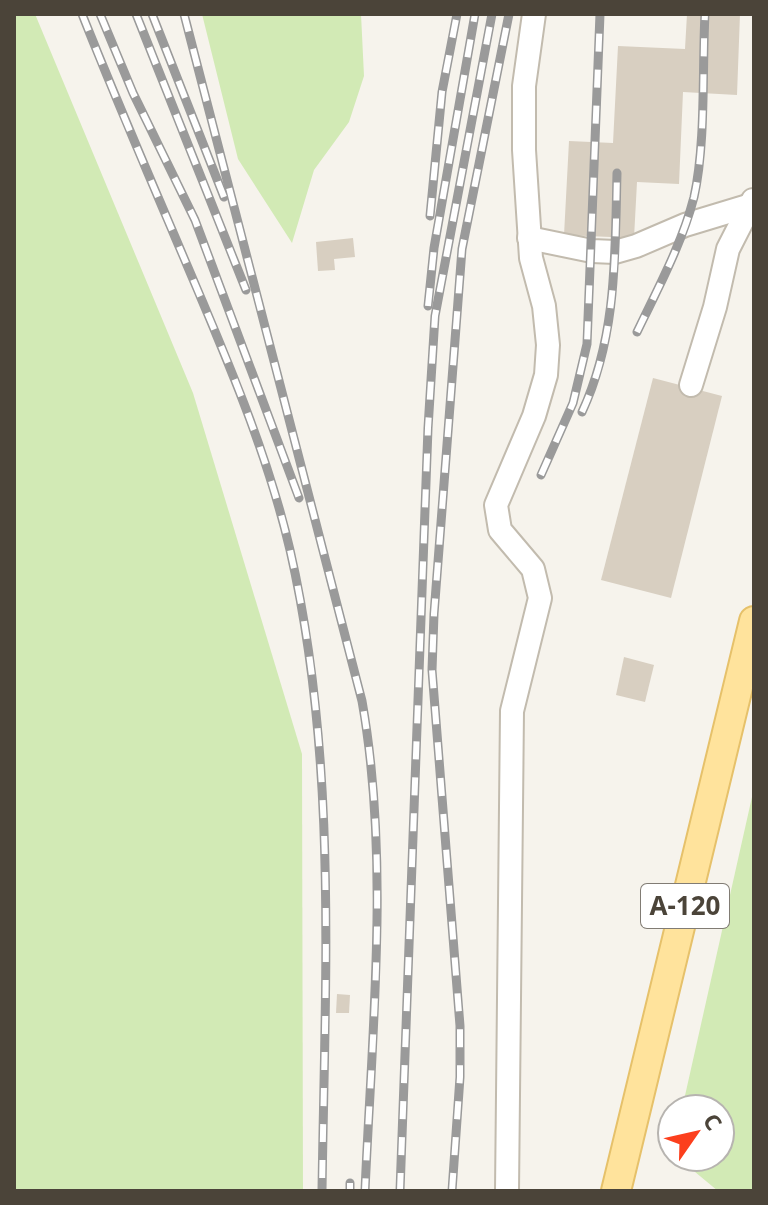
<svg xmlns="http://www.w3.org/2000/svg" width="768" height="1205" font-family="'Noto Sans',sans-serif">
  <style>
    .green { fill: #d2eab5 }
    .building { fill: #d8cfc1 }
    .lines { fill: none; stroke-linecap: round; stroke-linejoin: round }
    .minor-casing { stroke: #c2bbae; stroke-width: 26 }
    .major-casing { stroke: #e6c16a; stroke-width: 32 }
    .minor { stroke: #fff; stroke-width: 22 }
    .major { stroke: #ffe39c; stroke-width: 28 }
    .rail-casing { stroke: #9a9a9a; stroke-width: 9 }
    .rail { stroke: #fff; stroke-width: 6; stroke-dasharray: 18; stroke-linecap: butt }
    .labels { text-anchor: middle; stroke-width: 6; stroke-linejoin: round; paint-order: stroke }
    .shield { fill: #fff; stroke: #817c74; stroke-width: 2 }
    .shield-label { font-size: 26px; font-weight: bold; fill: #4b4439 }
  </style>
  <rect width="100%" height="100%" fill="#f6f3ec"/>
  <g class="green">
    <polygon points="14,14 35,14 193,393 302,754 303,1191 14,1191"/>
    <polygon points="202,14 361,14 364,76 349,122 314,170 292,243 238,159"/>
    <polygon points="754,788 754,1191 718,1191 677,1157 720,1157 720,1109 682,1109"/>
  </g>
  <g class="building">
    <polygon points="687,14 740,14 737,95 683,92 679,184 637,182 634,238 564,235 569,141 613,143 618,46 685,49"/>
    <polygon points="353,238 355,257 334,259 335,270 318,271 316,242"/>
    <polygon points="653,378 722,396 671,598 601,580"/>
    <polygon points="624,657 654,665 645,702 616,695"/>
    <polygon points="337,994 350,995 349,1013 336,1013"/>
  </g>
  <g class="lines">
    <g class="minor-casing">
      <g id="minor">
        <polyline points="529,238 592,251 615,252 636,246 685,225 751,205"/>
        <polyline points="691,385 715,307 728,249 753,200"/>
        <polyline points="507,1191 512,711 540,598 533,569 500,530 496,505 534,416 546,375 548,345 544,306 531,258 524,150 524,86 534,14"/>
      </g>
    </g>
    <g class="major-casing">
      <polyline id="major" points="616,1191 754,621"/>
    </g>
    <use href="#minor" class="minor"/>
    <use href="#major" class="major"/>
    <g class="rail-casing">
      <g id="rail">
        <path d="M82 14C119 107 159 199 198 291 234 376 269 460 290 550 338 760 325 977 322 1191"/>
        <polyline points="100,14 133,93 195,220 299,498"/>
        <polyline points="136,14 246,290"/>
        <polyline points="152,14 224,197"/>
        <path d="M184 14 362 701C390 859 372 1030 365 1191"/>
        <polyline points="430,216 442,92 457,14"/>
        <polyline points="428,306 434,248 475,14"/>
        <path d="M637 332C658 288 682 244 694 197 706 143 702 70 705 14"/>
        <path d="M582 412C617 337 615 255 617 173"/>
        <polyline points="541,475 573,403 587,344 600,14"/>
        <polyline points="350,1191 350,1183"/>
        <polyline points="400,1191 428,428 435,316 492,14"/>
        <polyline points="452,1191 460,1077 460,1026 432,670 434,614 462,249 509,14"/>
      </g>
    </g>
    <use href="#rail" class="rail"/>
  </g>
  <g class="labels">
    <rect class="shield" x="641" y="884" width="88" height="44" rx="6"/>
    <g class="shield-label">
      <text x="685" y="915">А-120</text>
    </g>
  </g>
  <rect width="768" height="1205" fill="none" stroke="#4b4439" stroke-width="32"/>
  <g transform="translate(696 1133) rotate(56)"><circle r="38" fill="#ffffff" stroke="#b7b4b0" stroke-width="2"/>
  <path d="M0-6L14 30L0 20L-14 30Z" fill="#fc3f1d"/>
  <text y="-12" font-size="22" font-weight="bold" text-anchor="middle" fill="#4b4439">С</text>
  </g>
</svg>
